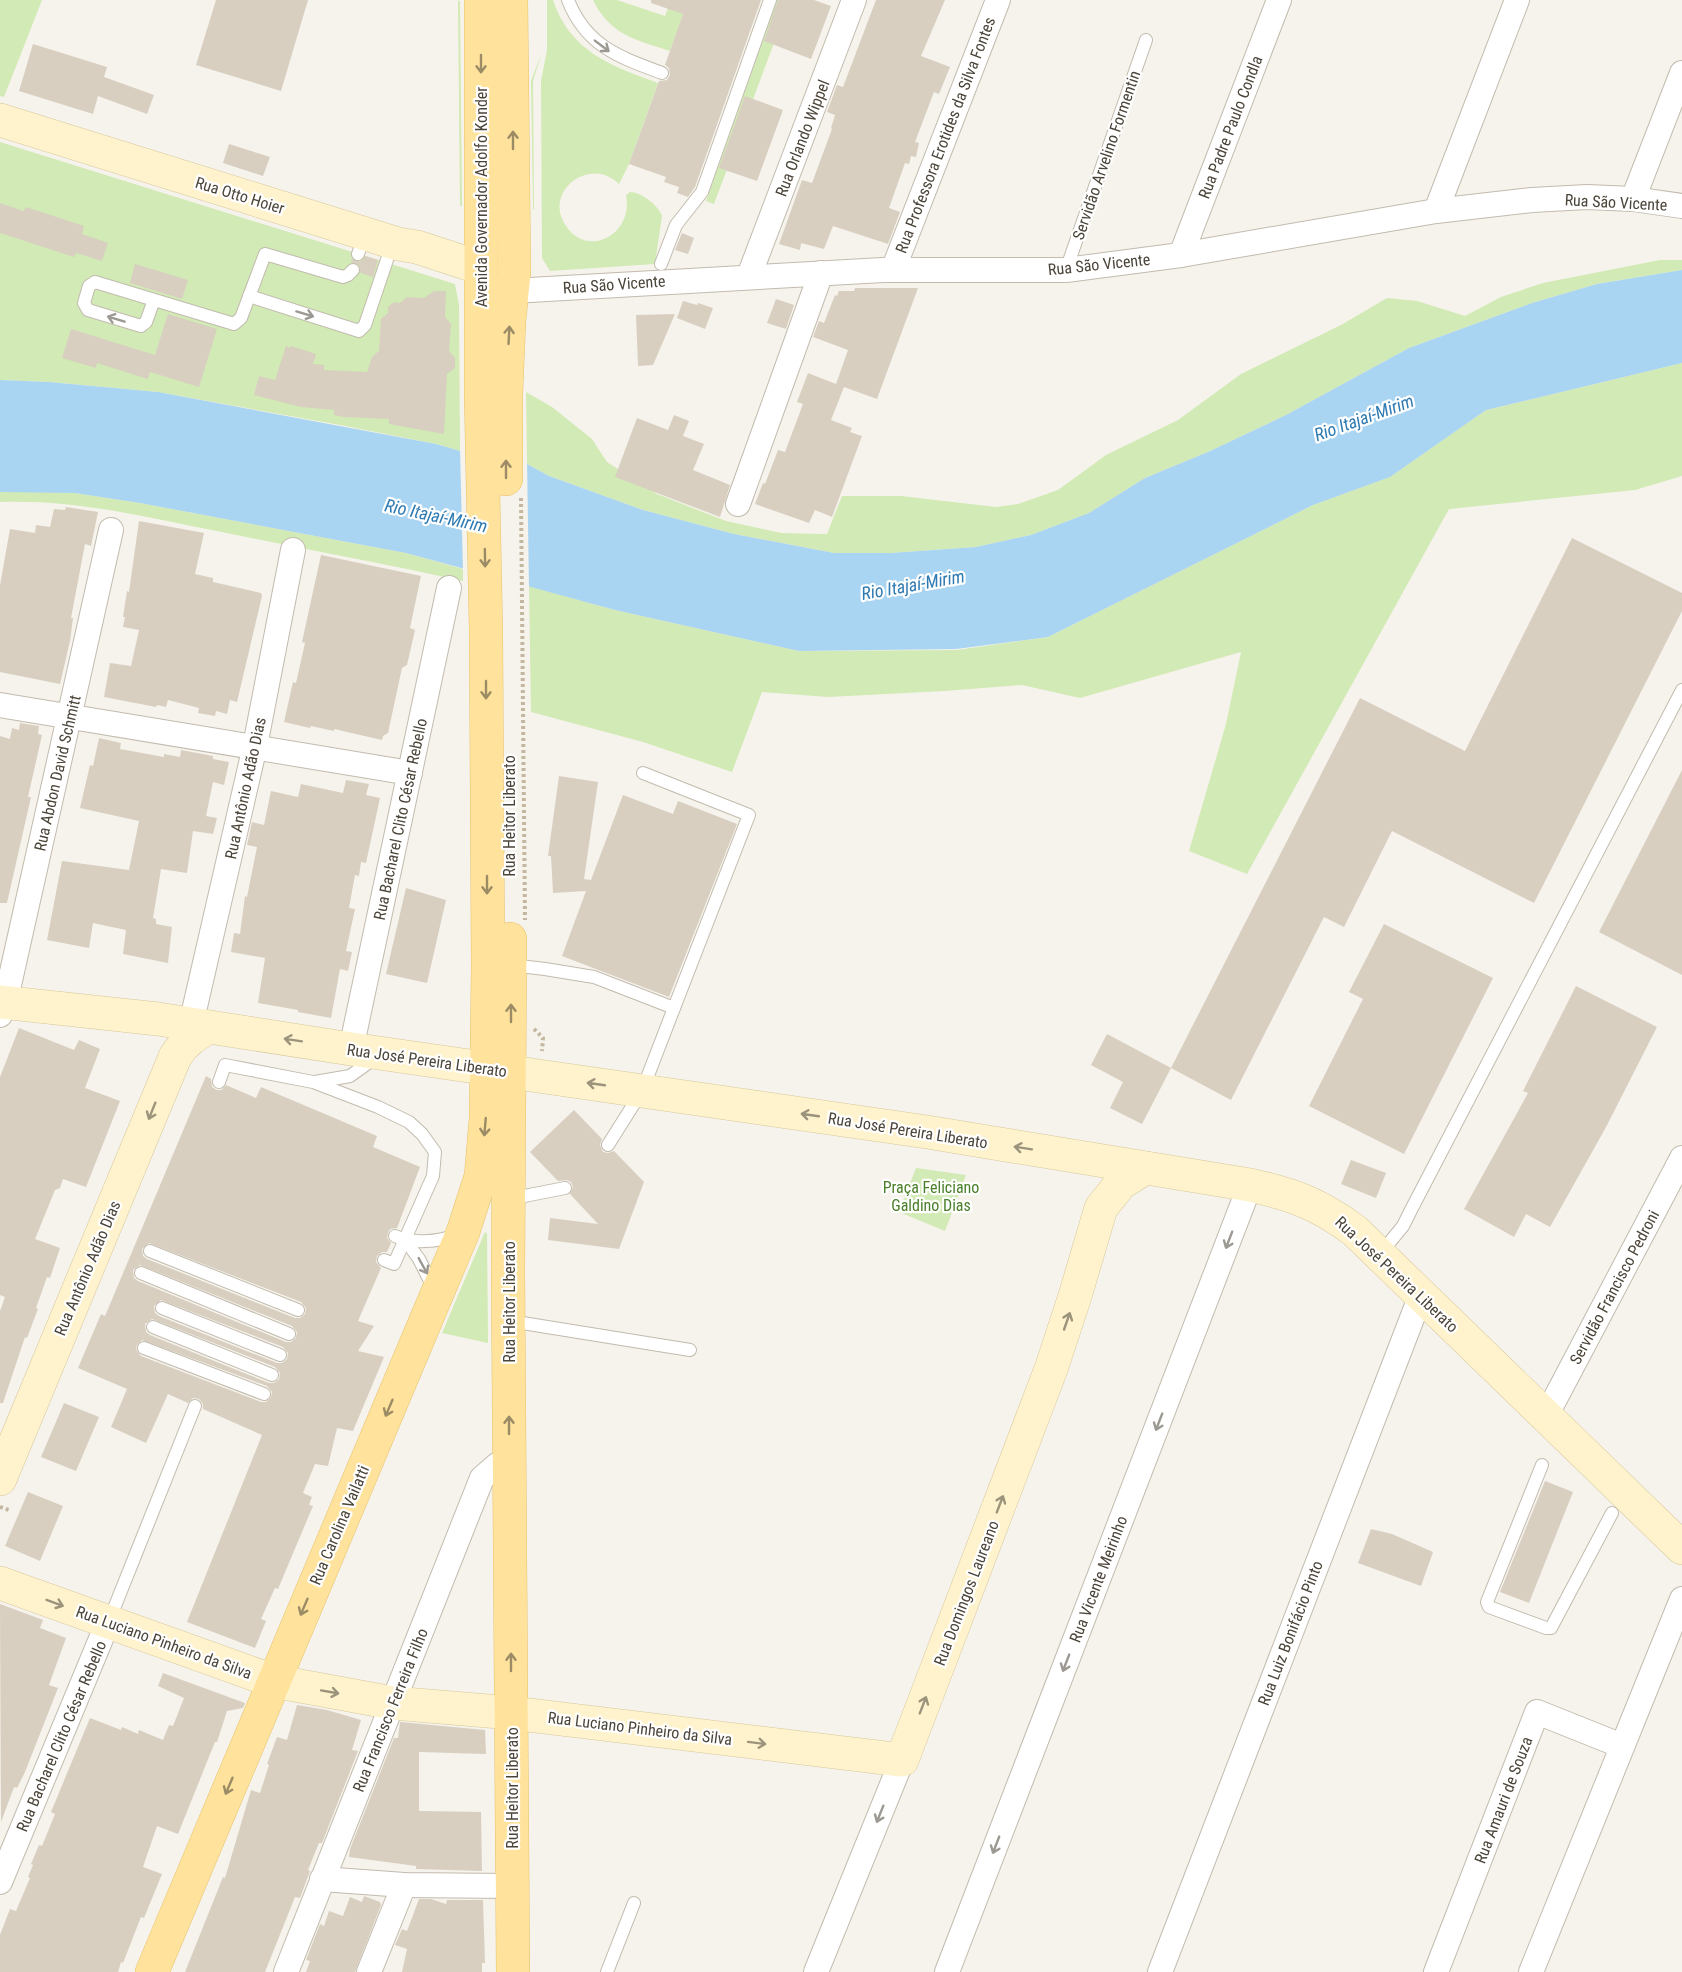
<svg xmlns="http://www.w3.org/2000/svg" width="1682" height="1972" font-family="'Roboto Condensed',sans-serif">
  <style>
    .green { fill: #d2eab5 }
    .water { fill: #a9d4f2 }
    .pier { fill: #f6f3ec }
    .building { fill: #d8cfc1; fill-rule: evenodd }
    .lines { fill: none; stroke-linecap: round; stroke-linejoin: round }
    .lane-casing { stroke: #c2bbae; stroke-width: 14 }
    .street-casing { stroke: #c2bbae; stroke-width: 26 }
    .secondary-casing { stroke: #d6c79b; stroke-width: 34 }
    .primary-casing { stroke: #e6c16a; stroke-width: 34 }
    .path { stroke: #c4b79f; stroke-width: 4; stroke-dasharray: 3 3; stroke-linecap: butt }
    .lane { stroke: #fff; stroke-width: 12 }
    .street { stroke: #fff; stroke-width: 24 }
    .secondary { stroke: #fff3cd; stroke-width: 33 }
    .primary { stroke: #ffe39c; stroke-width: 33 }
    .oneway { stroke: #9c9892 }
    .oneway2 { stroke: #9c8c66 }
    .oneway3 { stroke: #9c937c }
    .labels { text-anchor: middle; stroke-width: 4.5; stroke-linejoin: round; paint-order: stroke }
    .street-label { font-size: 16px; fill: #4b4439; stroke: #fff }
    .park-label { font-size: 16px; fill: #4a7f2a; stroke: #fff }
    .water-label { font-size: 18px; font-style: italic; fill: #2e7ab2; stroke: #fff }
  </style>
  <rect width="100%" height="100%" fill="#f6f3ec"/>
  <g class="green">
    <polygon points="0,0 42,0 4,97 0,96"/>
    <polygon points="458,0 460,2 462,206 460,206"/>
    <path d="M547 0H553C570 52 612 66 658 83L629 164 619 184C590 155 542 192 566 226 588 259 634 234 626 195L630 192C641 192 658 205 662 216L655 264 550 271 542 258 541 81 547 50Z"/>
    <path d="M593 0H617L665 16 671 0H688L670 51C636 40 610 35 593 0Z"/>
    <polygon points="777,0 790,0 714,204 706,201"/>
    <polygon points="542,52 533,81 534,210 533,209 531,81"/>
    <polygon points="0,142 455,284 459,305 460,451 436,444 340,425 158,392 49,382 0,380"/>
    <polygon points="1660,260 1682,260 1682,270 1597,284 1532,303 1409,348 1286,415 1208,452 1145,478 1089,513 1031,535 976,547 891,553 834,553 734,534 643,510 549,476 527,464 526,392 552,407 592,439 607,462 657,494 726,521 781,533 827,534 842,496 901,496 996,507 1018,504 1058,490 1106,455 1178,420 1241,374 1341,325 1387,298 1417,301 1465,316 1501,297 1543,283"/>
    <polygon points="1682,363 1682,476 1635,490 1449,509 1247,874 1189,851 1226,724 1241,652 1080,698 1022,685 945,691 828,697 762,692 732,772 643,742 531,712 529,586 615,610 799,651 957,650 1048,637 1313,505 1390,477 1486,410"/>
    <path d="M15 490 75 493 140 503 406 553 463 569V581C381 563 299 548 217 531 144 517 75 499 0 502V492Z"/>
    <polygon points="916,1168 966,1175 945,1231 899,1212"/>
    <polygon points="485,1232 487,1234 488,1343 442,1333"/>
  </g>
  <polygon class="water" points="1682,270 1682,363 1486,410 1390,477 1313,505 1048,637 956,649 799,651 615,610 406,553 140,503 75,493 0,492 0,380 49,382 158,392 436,444 460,451 527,464 549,476 643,510 734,534 834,553 891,553 976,547 1031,535 1089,513 1145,478 1208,452 1286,415 1409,348 1532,303 1597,284"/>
  <polygon class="pier" points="460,448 527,461 529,589 463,572"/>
  <g class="building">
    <polygon points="216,0 308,0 281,91 196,65"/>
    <polygon points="651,0 761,0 695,187 688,197 677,193 679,187 664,182 666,177 629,164 659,81 667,80 670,75 669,68 665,65 683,14 651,3"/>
    <polygon points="778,0 814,0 831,6 811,59 764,41"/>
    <polygon points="876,0 945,0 921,56 950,67 939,94 934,92 915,142 919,143 916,157 911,156 909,164 905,163 889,208 900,212 888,244 833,226 824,249 801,243 800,250 779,244 802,180 812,183 832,129 831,128 835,115 827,112 837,85 843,87"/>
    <polygon points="33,44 107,67 104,77 154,95 147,114 98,96 93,114 19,91"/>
    <polygon points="745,96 783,110 757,181 719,168"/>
    <polygon points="229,144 270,157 263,176 223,163"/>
    <polygon points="0,203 24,211 26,207 84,226 82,234 108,243 102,261 76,253 74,257 0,233"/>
    <polygon points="682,233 694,238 688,254 675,250"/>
    <polygon points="366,256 378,260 373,277 361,273 359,265 351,262 352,259 360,262"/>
    <polygon points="135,264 188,280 182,299 130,283"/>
    <polygon points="855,288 918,288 877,399 844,387 831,420 852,428 850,432 862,436 832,517 815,510 809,523 755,504 763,483 765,484 778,450 785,452 803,404 797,402 808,373 836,384 848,350 813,337 819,321 824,323 835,295 837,296 839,291 854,291"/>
    <polygon points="434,291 446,291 445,317 451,324 449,351 455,358 455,368 447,374 444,434 389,424 389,419 344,417 334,415 334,410 301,407 254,395 259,376 275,380 286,346 290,348 291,346 316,354 313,364 324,365 324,370 367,372 372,357 379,351 381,319 388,313 388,307 394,302 400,303 407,297 424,298"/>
    <polygon points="776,299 794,305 786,329 767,323"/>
    <polygon points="683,301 697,305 698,303 713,308 705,329 677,318"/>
    <polygon points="168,314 217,329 199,387 150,372 148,379 97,363 96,368 62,358 71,329 155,355"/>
    <polygon points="675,314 653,365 638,366 636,315"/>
    <polygon points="674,415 689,421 683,436 704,444 693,470 730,485 720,517 615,477 637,418 668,430"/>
    <polygon points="66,507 98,512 91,546 85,544 71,618 73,618 70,641 60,684 0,672 0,585 10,529 35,533 36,525 50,527 54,509 65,510"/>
    <polygon points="139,521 204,533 195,574 213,578 213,582 261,593 262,596 237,702 230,700 227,714 216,711 215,716 198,713 199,708 168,700 166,707 157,705 156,707 104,697 110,663 131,666 139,630 123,627 125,617 123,617 127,591 129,592"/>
    <polygon points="1572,538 1682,593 1682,611 1534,903 1392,831 1344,927 1324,917 1231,1100 1171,1068 1360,698 1465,751"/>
    <polygon points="321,555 421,576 410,628 415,630 407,665 402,668 388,733 383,736 382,740 334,729 334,731 311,726 310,728 284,722 293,682 296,683 305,643 302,642"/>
    <polygon points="20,723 39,726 38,734 42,735 28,797 31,797 7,903 0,903 0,736 10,739 12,728 19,730"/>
    <polygon points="99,738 121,743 120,749 164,757 164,754 180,757 181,750 213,756 213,759 229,762 224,785 213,782 206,816 217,818 213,834 193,831 187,873 161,869 153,918 156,919 156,924 172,927 168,963 123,954 126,930 93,923 89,948 47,940 62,861 129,870 139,821 80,808 90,765 93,766"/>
    <polygon points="1682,770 1682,975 1599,932"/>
    <polygon points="559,776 598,782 584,879 591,880 623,795 673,814 678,801 737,824 669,997 562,956 586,891 553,893 551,856 548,856"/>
    <polygon points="346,780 369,784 366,795 380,798 366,863 361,862 359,876 355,875 349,908 355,909 346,951 352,952 348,971 340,969 331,1018 298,1012 298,1010 258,1003 265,958 231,952 234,933 240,934 245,896 247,897 257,847 247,845 252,822 264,825 271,791 298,797 301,784 343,793"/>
    <polygon points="406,888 446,900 427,983 386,974"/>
    <polygon points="1384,924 1493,978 1404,1154 1309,1106 1363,999 1349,992"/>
    <polygon points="1576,986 1657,1027 1605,1129 1550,1227 1526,1214 1514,1237 1464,1209 1528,1093 1523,1091"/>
    <polygon points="19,1028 74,1050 79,1040 100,1049 85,1088 120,1101 86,1187 63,1179 60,1188 55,1190 35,1239 60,1248 50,1278 47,1277 36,1308 38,1309 27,1338 25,1337 3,1403 0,1403 0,1311 5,1297 0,1295 0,1077"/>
    <polygon points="1107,1034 1171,1068 1142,1124 1110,1108 1123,1082 1091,1065"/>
    <path d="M206 1076 211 1079 212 1087 217 1090H221L226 1085 256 1098 261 1087 377 1136 373 1147 420 1167 397 1228 390 1229 388 1233 387 1238 391 1243 387 1252H382L377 1256 376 1262 381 1268 358 1321 374 1326 358 1351 384 1357 353 1431 337 1428 328 1466 315 1464 303 1493 312 1497 309 1505 313 1506 278 1589 275 1588 261 1619 266 1621 255 1648 187 1622 262 1435 203 1409V1404L199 1399 193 1398 188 1403 168 1394 146 1443 111 1427 127 1389 78 1368 101 1314 105 1316ZM149 1243 301 1302 306 1308 305 1314 300 1318H295L147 1259 143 1256 142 1249ZM140 1265 292 1326 297 1332 296 1338 291 1342H286L138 1281 134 1278 133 1270ZM161 1300 283 1347 288 1353 287 1359 282 1363H277L159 1316 155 1313 154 1306ZM152 1319 275 1367 280 1373 279 1379 274 1383H269L150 1335 146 1332 145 1324ZM142 1340 267 1386 272 1392 271 1397 266 1402H261L141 1356 136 1349 137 1345Z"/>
    <polygon points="574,1110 602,1139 600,1145 603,1152 608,1153 614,1151 644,1182 619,1249 548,1240 550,1218 598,1224 570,1194 573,1187 571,1182 567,1180 558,1181 530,1152"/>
    <polygon points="1351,1160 1386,1173 1376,1198 1341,1184"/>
    <polygon points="64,1403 99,1417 76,1471 41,1457"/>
    <polygon points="1545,1481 1573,1492 1529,1603 1500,1592"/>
    <polygon points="28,1492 63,1506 40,1561 5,1546"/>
    <polygon points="1371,1529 1392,1534 1433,1552 1421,1586 1358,1563"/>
    <polygon points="0,1604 43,1620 40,1628 66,1638 49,1685 58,1688 25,1772 17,1788 14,1787 1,1822"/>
    <polygon points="163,1673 245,1703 243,1708 227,1711 217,1742 215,1742 178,1834 157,1826 143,1867 162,1874 144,1918 141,1917 123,1963 121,1962 118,1972 0,1972 0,1935 10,1909 16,1911 30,1878 28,1877 33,1865 31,1864 39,1845 42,1846 55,1814 51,1812 90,1718 121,1730 122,1727 138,1734 139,1730 163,1740 169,1725 173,1726 184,1698 158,1686"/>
    <polygon points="297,1705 327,1710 361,1720 352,1750 358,1751 322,1843 319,1843 308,1870 310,1871 300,1898 295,1897 265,1972 185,1972 223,1877 225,1878 251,1790 260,1793 269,1765 267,1764 277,1737 287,1740"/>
    <polygon points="400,1722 485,1730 486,1754 419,1752 419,1811 481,1812 482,1871 416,1869 416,1866 349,1857 350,1849 394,1738 398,1738"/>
    <polygon points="364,1896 380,1902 381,1905 355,1972 306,1972 310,1961 306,1960 320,1924 324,1926 329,1911 343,1916 350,1897 362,1902"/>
    <polygon points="419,1899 431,1899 446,1904 447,1900 483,1900 485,1963 482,1963 482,1972 402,1972 407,1949 395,1945 402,1929 407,1931"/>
  </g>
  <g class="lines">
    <g class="lane-casing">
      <g id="lane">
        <path d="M568 0C586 46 619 57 662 73"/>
        <polyline points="358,254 365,235"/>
        <polyline points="661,264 676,225 702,192 770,0"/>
        <polyline points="1066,270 1146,40"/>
        <polyline points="249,296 359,331 365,325 392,245"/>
        <polyline points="154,300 146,322 141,326 88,310 84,303 89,286 95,282 234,324 241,318 265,254 343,277 348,275 353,270"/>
        <polyline points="643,773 749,815 674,1008"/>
        <polyline points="511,965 545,969 594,977 674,1008 642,1091 608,1145"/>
        <polyline points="219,1082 225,1065 313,1082 378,1107 409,1122 422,1134 435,1152 433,1176 394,1264 384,1260"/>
        <polyline points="315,1082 350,1076 375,1058"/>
        <polyline points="509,1199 565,1188"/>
        <path d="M395 1236C412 1244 438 1242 456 1235"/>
        <polyline points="406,1241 419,1259 434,1289"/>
        <polyline points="150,1251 298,1310"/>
        <polyline points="1380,1254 1403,1226 1411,1210 1682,690"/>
        <polyline points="141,1273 289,1334"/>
        <polyline points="162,1308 280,1355"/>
        <polyline points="510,1321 690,1350"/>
        <polyline points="153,1327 272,1375"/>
        <polyline points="144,1348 264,1394"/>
        <polyline points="1542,1465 1487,1602 1489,1607 1546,1628 1551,1628 1612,1513"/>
        <polyline points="109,1621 195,1406"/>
        <polyline points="607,1972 634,1903"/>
      </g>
    </g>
    <g class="street-casing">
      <g id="street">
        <polyline points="1633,199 1682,73"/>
        <polyline points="1436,211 1517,0"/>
        <polyline points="1181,255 1279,0"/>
        <polyline points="893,270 998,0"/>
        <polyline points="749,276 854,0"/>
        <polyline points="512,291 883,270 1066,270 1181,255 1436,211 1532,200 1587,197 1633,199 1682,206"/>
        <polyline points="738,504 821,273"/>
        <polyline points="0,705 410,773"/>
        <polyline points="0,1015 5,1003 111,530"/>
        <polyline points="191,1024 255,746 293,550"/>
        <polyline points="351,1049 449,588"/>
        <polyline points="1546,1416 1682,1158"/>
        <polyline points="322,1879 404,1885 513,1886"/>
        <polyline points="0,1882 108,1622"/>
        <polyline points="286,1972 482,1478 497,1465 510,1462"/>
        <polyline points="369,1972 404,1885"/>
        <polyline points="816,1972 902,1760"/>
        <polyline points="947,1972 1250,1185"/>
        <polyline points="1160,1972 1421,1295"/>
        <polyline points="1436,1972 1537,1712 1622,1746"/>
        <polyline points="1531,1972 1682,1599"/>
      </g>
    </g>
    <g class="secondary-casing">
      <g id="secondary">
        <polyline points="0,120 398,244 417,247 481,268"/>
        <path d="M0 1002 158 1019 351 1049 927 1132 1250 1185C1294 1195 1319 1204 1355 1231L1682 1548"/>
        <path d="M0 1479 175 1057C184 1042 194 1036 209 1027"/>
        <polyline points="0,1583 273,1681 393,1703 512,1713 902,1760 1051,1369 1075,1296 1101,1208 1121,1183 1145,1168"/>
      </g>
    </g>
    <g class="primary-casing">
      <g id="primary">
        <polyline points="506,479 506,393 509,321 514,273 511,0"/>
        <polyline points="510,939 508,1272 513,1972"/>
        <polyline points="152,1972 463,1232 481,1176 486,1118 488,967 486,632 481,394 481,0"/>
      </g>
    </g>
    <g class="path">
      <polyline points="521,498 525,920"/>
      <polyline points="534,1029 543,1038 542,1051"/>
      <polyline points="0,1507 9,1510"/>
    </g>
    <use href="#lane" class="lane"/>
    <use href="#street" class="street"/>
    <use href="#secondary" class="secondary"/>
    <use href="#primary" class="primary"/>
  </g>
  <defs><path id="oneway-shaft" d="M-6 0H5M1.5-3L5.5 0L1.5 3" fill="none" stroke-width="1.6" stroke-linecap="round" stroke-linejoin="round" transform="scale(1.5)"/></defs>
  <g class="oneway">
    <use href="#oneway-shaft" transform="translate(602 46) rotate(37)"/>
    <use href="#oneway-shaft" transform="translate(305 314) rotate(17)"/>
    <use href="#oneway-shaft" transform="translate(116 319) rotate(-163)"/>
    <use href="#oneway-shaft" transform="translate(1229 1240) rotate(111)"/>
    <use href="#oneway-shaft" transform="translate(423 1266) rotate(61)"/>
    <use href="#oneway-shaft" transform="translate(1159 1422) rotate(111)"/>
    <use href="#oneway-shaft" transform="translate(1066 1663) rotate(111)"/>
    <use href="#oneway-shaft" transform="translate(880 1814) rotate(112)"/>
    <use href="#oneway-shaft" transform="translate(996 1845) rotate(111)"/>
  </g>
  <g class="oneway2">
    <use href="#oneway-shaft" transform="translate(481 64) rotate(90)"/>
    <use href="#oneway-shaft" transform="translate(513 140) rotate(-90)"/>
    <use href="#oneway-shaft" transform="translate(509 335) rotate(-87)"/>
    <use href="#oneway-shaft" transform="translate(506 469) rotate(-90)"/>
    <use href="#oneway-shaft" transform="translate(485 558) rotate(89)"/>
    <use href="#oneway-shaft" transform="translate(486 690) rotate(90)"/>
    <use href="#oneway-shaft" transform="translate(487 885) rotate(90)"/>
    <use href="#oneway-shaft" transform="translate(511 1013) rotate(-90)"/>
    <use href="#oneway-shaft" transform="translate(485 1127) rotate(95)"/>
    <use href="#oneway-shaft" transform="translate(389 1408) rotate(113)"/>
    <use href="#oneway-shaft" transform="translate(509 1425) rotate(-90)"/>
    <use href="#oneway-shaft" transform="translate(304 1607) rotate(113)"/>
    <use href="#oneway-shaft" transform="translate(511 1662) rotate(-90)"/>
    <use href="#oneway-shaft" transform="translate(229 1786) rotate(113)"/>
  </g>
  <g class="oneway3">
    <use href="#oneway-shaft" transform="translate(293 1040) rotate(-171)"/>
    <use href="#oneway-shaft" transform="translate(596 1084) rotate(-172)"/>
    <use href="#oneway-shaft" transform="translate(152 1111) rotate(112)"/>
    <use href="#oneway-shaft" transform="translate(810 1115) rotate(-172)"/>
    <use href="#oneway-shaft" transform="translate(1023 1148) rotate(-171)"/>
    <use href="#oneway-shaft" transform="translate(1067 1321) rotate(-71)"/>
    <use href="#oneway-shaft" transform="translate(1000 1504) rotate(-69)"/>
    <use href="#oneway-shaft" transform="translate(55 1603) rotate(20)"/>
    <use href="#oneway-shaft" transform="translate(330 1692) rotate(10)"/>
    <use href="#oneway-shaft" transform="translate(923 1705) rotate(-69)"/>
    <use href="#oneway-shaft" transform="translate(757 1743) rotate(7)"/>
  </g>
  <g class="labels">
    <g class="street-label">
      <text transform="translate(1230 127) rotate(-69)" y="6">Rua Padre Paulo Condla</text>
      <text transform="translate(945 135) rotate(-69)" y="6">Rua Professora Erotides da Silva Fontes</text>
      <text transform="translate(802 138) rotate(-69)" y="6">Rua Orlando Wippel</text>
      <text transform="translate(1106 155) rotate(-71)" y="6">Servidão Arvelino Formentin</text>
      <text transform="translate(240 195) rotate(17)" y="6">Rua Otto Hoier</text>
      <text transform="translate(481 197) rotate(-90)" y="6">Avenida Governador Adolfo Konder</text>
      <text transform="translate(1616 202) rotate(3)" y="6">Rua São Vicente</text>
      <text transform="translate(1099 264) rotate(-6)" y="6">Rua São Vicente</text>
      <text transform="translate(614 284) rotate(-4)" y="6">Rua São Vicente</text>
      <text transform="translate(57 773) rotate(-77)" y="6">Rua Abdon David Schmitt</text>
      <text transform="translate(245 788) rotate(-78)" y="6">Rua Antônio Adão Dias</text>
      <text transform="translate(509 816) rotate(-90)" y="6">Rua Heitor Liberato</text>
      <text transform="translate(400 819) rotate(-78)" y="6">Rua Bacharel Clito César Rebello</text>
      <text transform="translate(427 1060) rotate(8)" y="6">Rua José Pereira Liberato</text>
      <text transform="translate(908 1130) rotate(9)" y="6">Rua José Pereira Liberato</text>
      <text transform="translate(87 1268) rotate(-67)" y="6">Rua Antônio Adão Dias</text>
      <text transform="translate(1397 1274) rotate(43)" y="6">Rua José Pereira Liberato</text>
      <text transform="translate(1614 1287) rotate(-62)" y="6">Servidão Francisco Pedroni</text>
      <text transform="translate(509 1302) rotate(-90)" y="6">Rua Heitor Liberato</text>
      <text transform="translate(339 1525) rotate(-67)" y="6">Rua Carolina Vailatti</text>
      <text transform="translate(1098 1579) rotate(-69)" y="6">Rua Vicente Meirinho</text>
      <text transform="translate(966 1593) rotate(-69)" y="6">Rua Domingos Laureano</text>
      <text transform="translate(1290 1633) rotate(-69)" y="6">Rua Luiz Bonifácio Pinto</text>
      <text transform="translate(164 1642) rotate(20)" y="6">Rua Luciano Pinheiro da Silva</text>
      <text transform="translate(390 1710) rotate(-68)" y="6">Rua Francisco Ferreira Filho</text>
      <text transform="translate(640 1728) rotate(7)" y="6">Rua Luciano Pinheiro da Silva</text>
      <text transform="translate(61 1736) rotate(-67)" y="6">Rua Bacharel Clito César Rebello</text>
      <text transform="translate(512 1788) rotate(-90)" y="6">Rua Heitor Liberato</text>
      <text transform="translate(1503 1800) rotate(-69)" y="6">Rua Amauri de Souza</text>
    </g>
    <g class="park-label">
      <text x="931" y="1193">Praça Feliciano<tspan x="931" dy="18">Galdino Dias</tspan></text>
    </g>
    <g class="water-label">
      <text transform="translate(1364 418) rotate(-20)" y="6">Rio Itajaí-Mirim</text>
      <text transform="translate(436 516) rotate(12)" y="6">Rio Itajaí-Mirim</text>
      <text transform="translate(913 585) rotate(-10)" y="6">Rio Itajaí-Mirim</text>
    </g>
  </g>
</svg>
